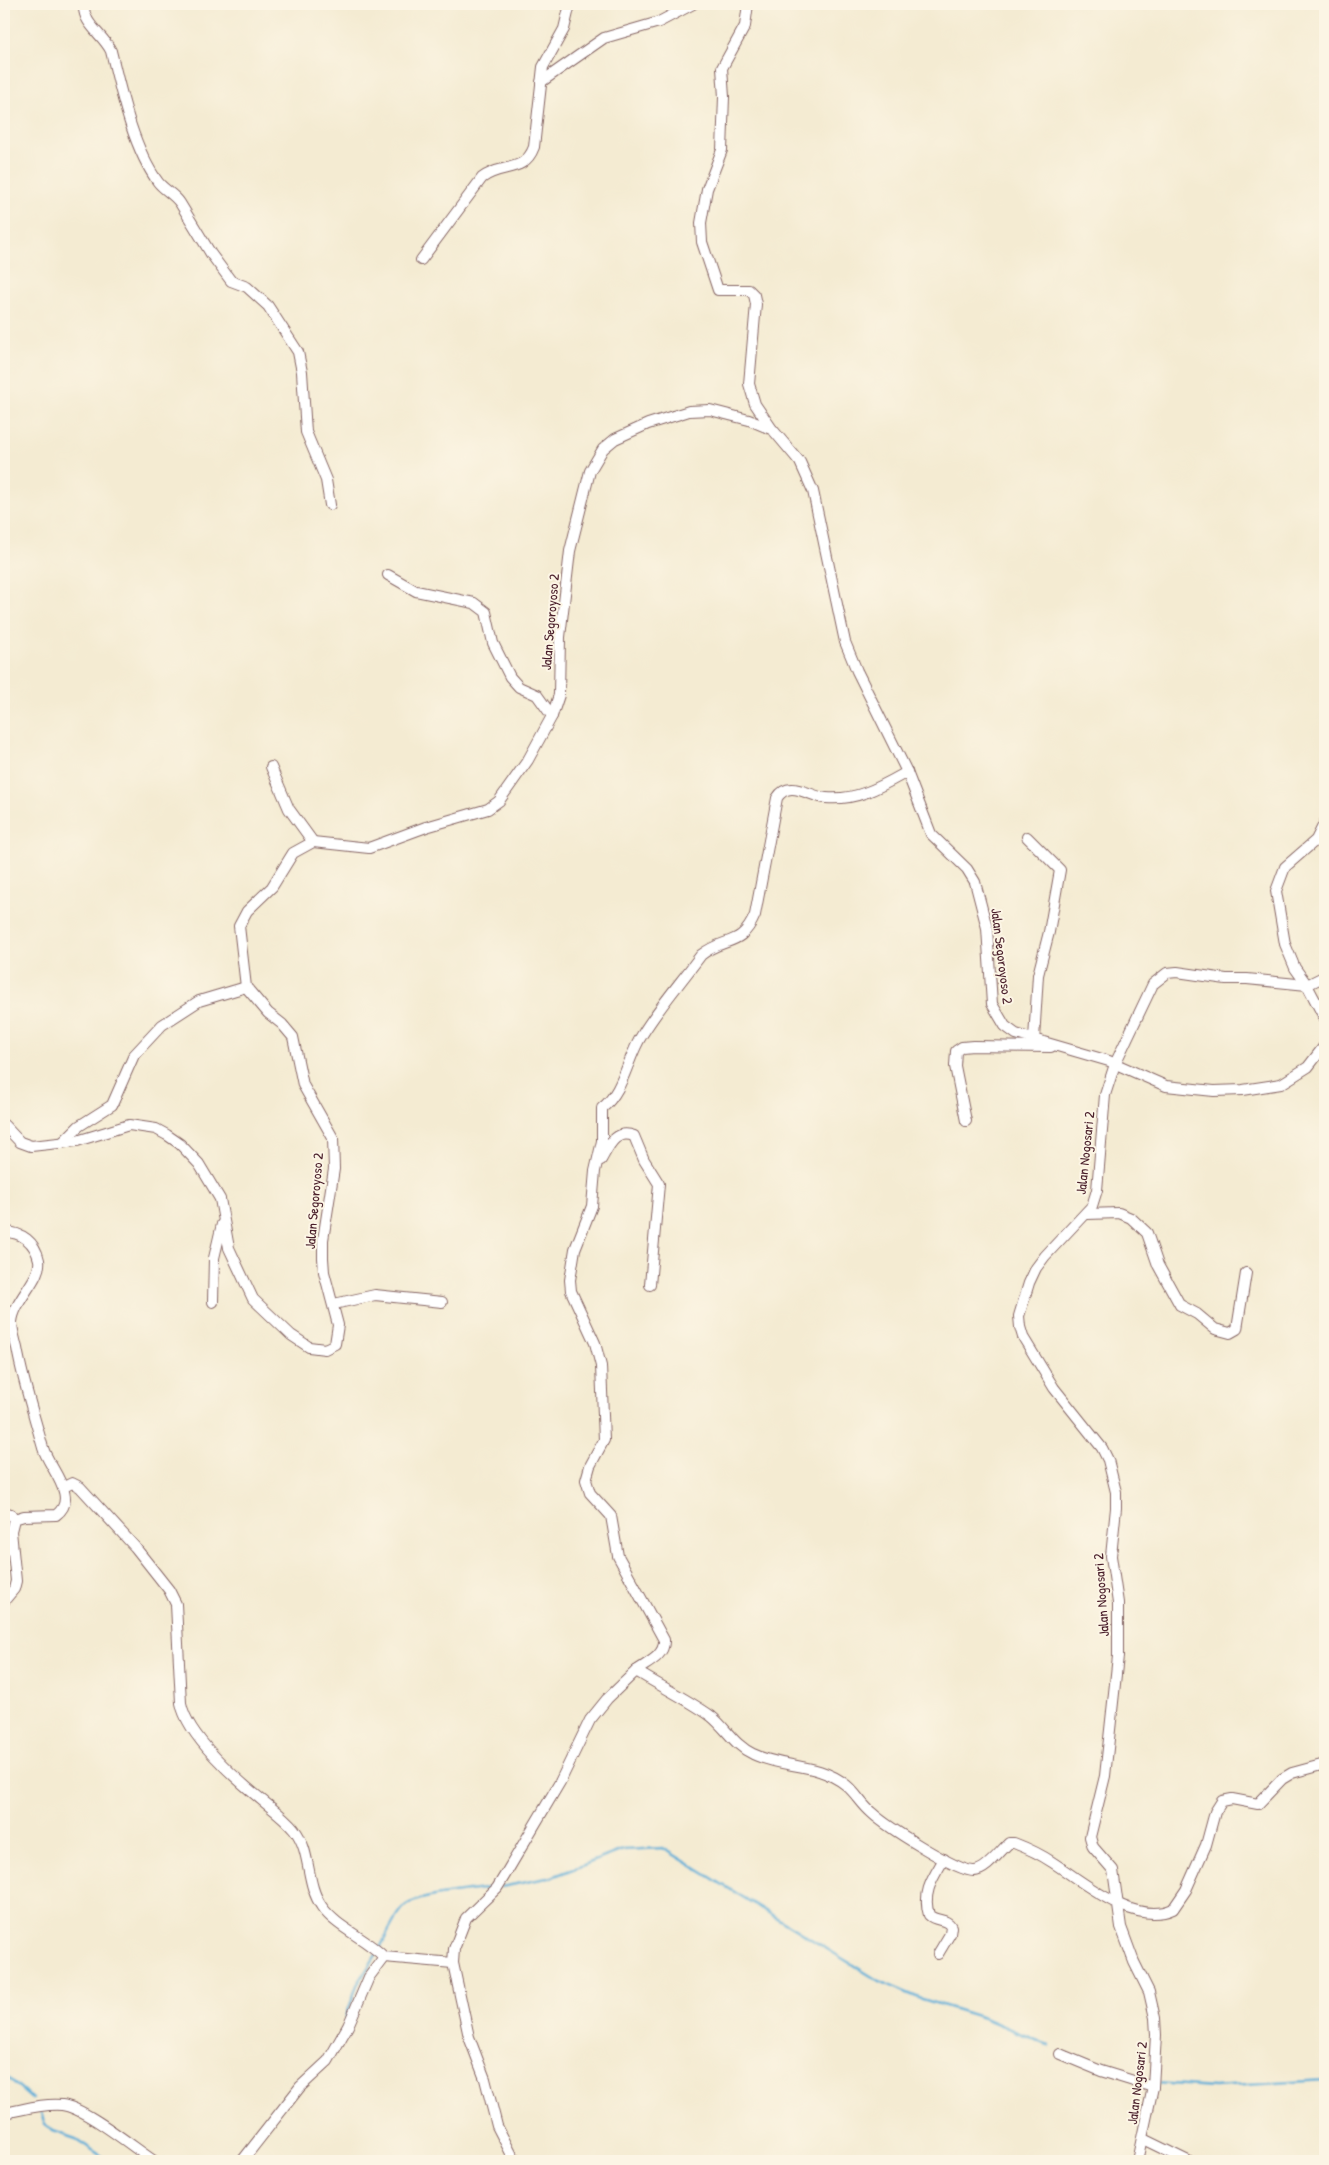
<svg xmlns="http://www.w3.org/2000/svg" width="1329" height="2165" font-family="'Patrick Hand',sans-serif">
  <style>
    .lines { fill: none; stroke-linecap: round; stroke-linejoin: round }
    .stream { stroke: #5daed8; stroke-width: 2.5 }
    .street-casing { stroke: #866665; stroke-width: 12 }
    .street { stroke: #fff; stroke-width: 10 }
    .labels { text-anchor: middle; stroke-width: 4; stroke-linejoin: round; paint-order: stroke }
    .street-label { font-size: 14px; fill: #4a1f2b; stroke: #fcf5e5 }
  </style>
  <rect width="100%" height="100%" fill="#fcf5e5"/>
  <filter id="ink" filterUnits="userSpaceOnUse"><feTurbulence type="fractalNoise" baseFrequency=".02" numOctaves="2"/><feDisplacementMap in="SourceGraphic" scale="10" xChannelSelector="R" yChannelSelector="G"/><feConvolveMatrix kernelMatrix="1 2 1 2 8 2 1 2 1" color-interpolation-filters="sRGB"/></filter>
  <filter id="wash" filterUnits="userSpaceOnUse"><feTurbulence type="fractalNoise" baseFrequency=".0096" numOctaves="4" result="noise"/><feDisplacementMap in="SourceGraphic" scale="20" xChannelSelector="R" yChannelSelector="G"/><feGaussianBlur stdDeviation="1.12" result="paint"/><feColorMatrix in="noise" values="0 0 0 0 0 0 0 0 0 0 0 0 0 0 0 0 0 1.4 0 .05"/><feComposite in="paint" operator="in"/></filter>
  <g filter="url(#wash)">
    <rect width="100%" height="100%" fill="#f4ebd2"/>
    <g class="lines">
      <g class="stream">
        <polyline points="501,1887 552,1877 623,1850 663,1848 879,1981 919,1998 984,2018 1050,2046"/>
        <path d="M380 1948C387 1935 394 1918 404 1907 415 1895 473 1891 491 1888"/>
        <polyline points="346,2017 357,1985 376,1955"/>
        <polyline points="4,2074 33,2099"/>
        <polyline points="1156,2083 1214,2087 1325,2080"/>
        <polyline points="41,2113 45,2124 52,2131 76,2139 109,2161"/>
      </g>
    </g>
  </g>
  <g filter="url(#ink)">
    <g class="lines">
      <g class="street-casing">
        <g id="street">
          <path d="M84 4C82 24 103 34 111 51 121 92 133 148 158 182 164 190 174 194 180 203L211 254 231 281 247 287 268 306 298 352 302 372 306 432 326 480 330 505"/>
          <polyline points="748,4 745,26 722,68 724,97 722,150 707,189 701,223 702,242 718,290 749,290 754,295 756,304 749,384 755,404 772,429"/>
          <polyline points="541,82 604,38 659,22 693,4"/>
          <path d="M421 260 482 178C501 163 524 174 534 147L543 67 564 29 570 4"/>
          <polyline points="388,575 416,591 474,603 486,612 493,643 510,677 519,687 537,695 552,716"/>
          <polyline points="271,767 289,809 313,842"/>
          <polyline points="1325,822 1316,840 1285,867 1276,891 1285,944 1295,968 1307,985 1325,1019"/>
          <polyline points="1027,837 1060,870 1049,932 1038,975 1034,1039"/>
          <polyline points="966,1121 955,1066 956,1051 962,1047 973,1046 1051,1047"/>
          <polyline points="4,1125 20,1142 31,1146 77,1141 129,1125 156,1129 167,1135 180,1144 199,1164 220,1199 229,1248 253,1299 291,1335 309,1347 325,1349 335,1344 338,1325 324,1272 323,1258 323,1240 334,1169 333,1138 303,1085 293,1037 282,1024 268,1013 246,987 239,926 247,911 272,887 293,853 313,842 369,848 426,827 488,809 499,801 528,760 552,716 559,695 560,637 570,551 590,471 603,449 615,439 648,424 689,411 710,410 749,420 773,430 800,462 813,491 845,642 857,671 907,772 931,834 967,869 975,882 987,928 992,1004 1005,1026 1016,1034 1109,1061 1166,1086 1214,1091 1243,1090 1281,1084 1308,1067 1325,1045"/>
          <polyline points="62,1143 79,1126 112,1105 134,1055 162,1025 199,1001 246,987"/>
          <path d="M601 1160C609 1146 615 1129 634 1136L644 1160 659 1184 650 1285"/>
          <polyline points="1087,1214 1119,1213 1131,1218 1147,1233 1158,1265 1180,1305 1197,1314 1215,1329 1230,1333 1237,1329 1246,1273"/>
          <path d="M4 1232C22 1232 35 1242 39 1260 42 1278 14 1300 12 1322 12 1330 15 1340 17 1348 23 1382 34 1415 43 1448 49 1468 80 1498 56 1515L24 1516 14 1519 11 1531 16 1581 14 1589 4 1601"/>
          <polyline points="213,1302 214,1258 222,1224"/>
          <polyline points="334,1304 375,1295 442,1302"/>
          <path d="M64 1487 72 1483 80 1487 135 1547 169 1590 176 1604 181 1703C187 1736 237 1780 263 1801 274 1810 285 1818 294 1829 312 1852 305 1883 322 1907 337 1928 366 1938 384 1957L453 1963"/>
          <polyline points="4,1512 11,1514 14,1519"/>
          <path d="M636 1671C647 1663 665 1656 664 1640L618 1556 611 1516 590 1493 586 1480 590 1466 604 1440 601 1366 595 1343 571 1291 570 1280 575 1249 592 1206 595 1171 602 1141V1108C624 1091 627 1058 642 1035 659 1007 682 981 701 955 725 936 741 948 755 915L777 798C789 778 810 797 826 798 857 801 882 786 907 772"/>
          <path d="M938 1954 950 1934 951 1927C947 1918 936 1922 929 1915 922 1892 933 1878 944 1859"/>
          <polyline points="1060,2054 1101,2071 1153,2087"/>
          <path d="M4 2113C22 2110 43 2103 62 2105 84 2107 134 2148 154 2161"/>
          <polyline points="1143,2139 1188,2161"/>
          <polyline points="242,2161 300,2087 328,2061 348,2026 369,1977 384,1957"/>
          <path d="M515 2161 497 2126 485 2079 469 2037 453 1963 454 1949 466 1918 497 1888 505 1875 560 1782 590 1720 607 1699 636 1671C660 1686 687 1699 711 1716 726 1728 735 1746 753 1754 784 1769 817 1762 846 1785 856 1793 862 1805 872 1813 886 1826 956 1871 974 1871 986 1871 1000 1851 1009 1843H1014C1027 1848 1040 1854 1052 1862 1082 1881 1134 1927 1173 1909L1186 1890 1206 1845 1215 1812 1222 1801 1232 1799 1258 1804 1282 1779 1292 1773 1325 1764"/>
          <polyline points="1137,2161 1153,2087 1156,2035 1155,2018 1149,1992 1134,1962 1121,1927 1113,1870 1093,1847 1090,1837 1105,1776 1118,1656 1118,1603 1111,1556 1116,1508 1116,1492 1108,1460 1102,1448 1054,1388 1023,1337 1020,1327 1019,1316 1029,1283 1036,1268 1045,1256 1092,1206 1097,1190 1105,1095 1115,1064 1153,984 1167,973 1177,972 1226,979 1247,979 1307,985 1325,976"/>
        </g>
      </g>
      <use href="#street" class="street"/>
    </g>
  </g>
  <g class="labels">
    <g class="street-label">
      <text transform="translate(550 622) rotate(-85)" y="5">Jalan Segoroyoso 2</text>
      <text transform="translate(1002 956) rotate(83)" y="5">Jalan Segoroyoso 2</text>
      <text transform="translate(1085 1153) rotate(-84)" y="5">Jalan Nogosari 2</text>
      <text transform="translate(314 1201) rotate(-85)" y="5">Jalan Segoroyoso 2</text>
      <text transform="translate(1101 1595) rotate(-94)" y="5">Jalan Nogosari 2</text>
      <text transform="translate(1137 2083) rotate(-83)" y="5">Jalan Nogosari 2</text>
    </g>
  </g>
  <rect width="1329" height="2165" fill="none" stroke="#fcf5e5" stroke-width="20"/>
</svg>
